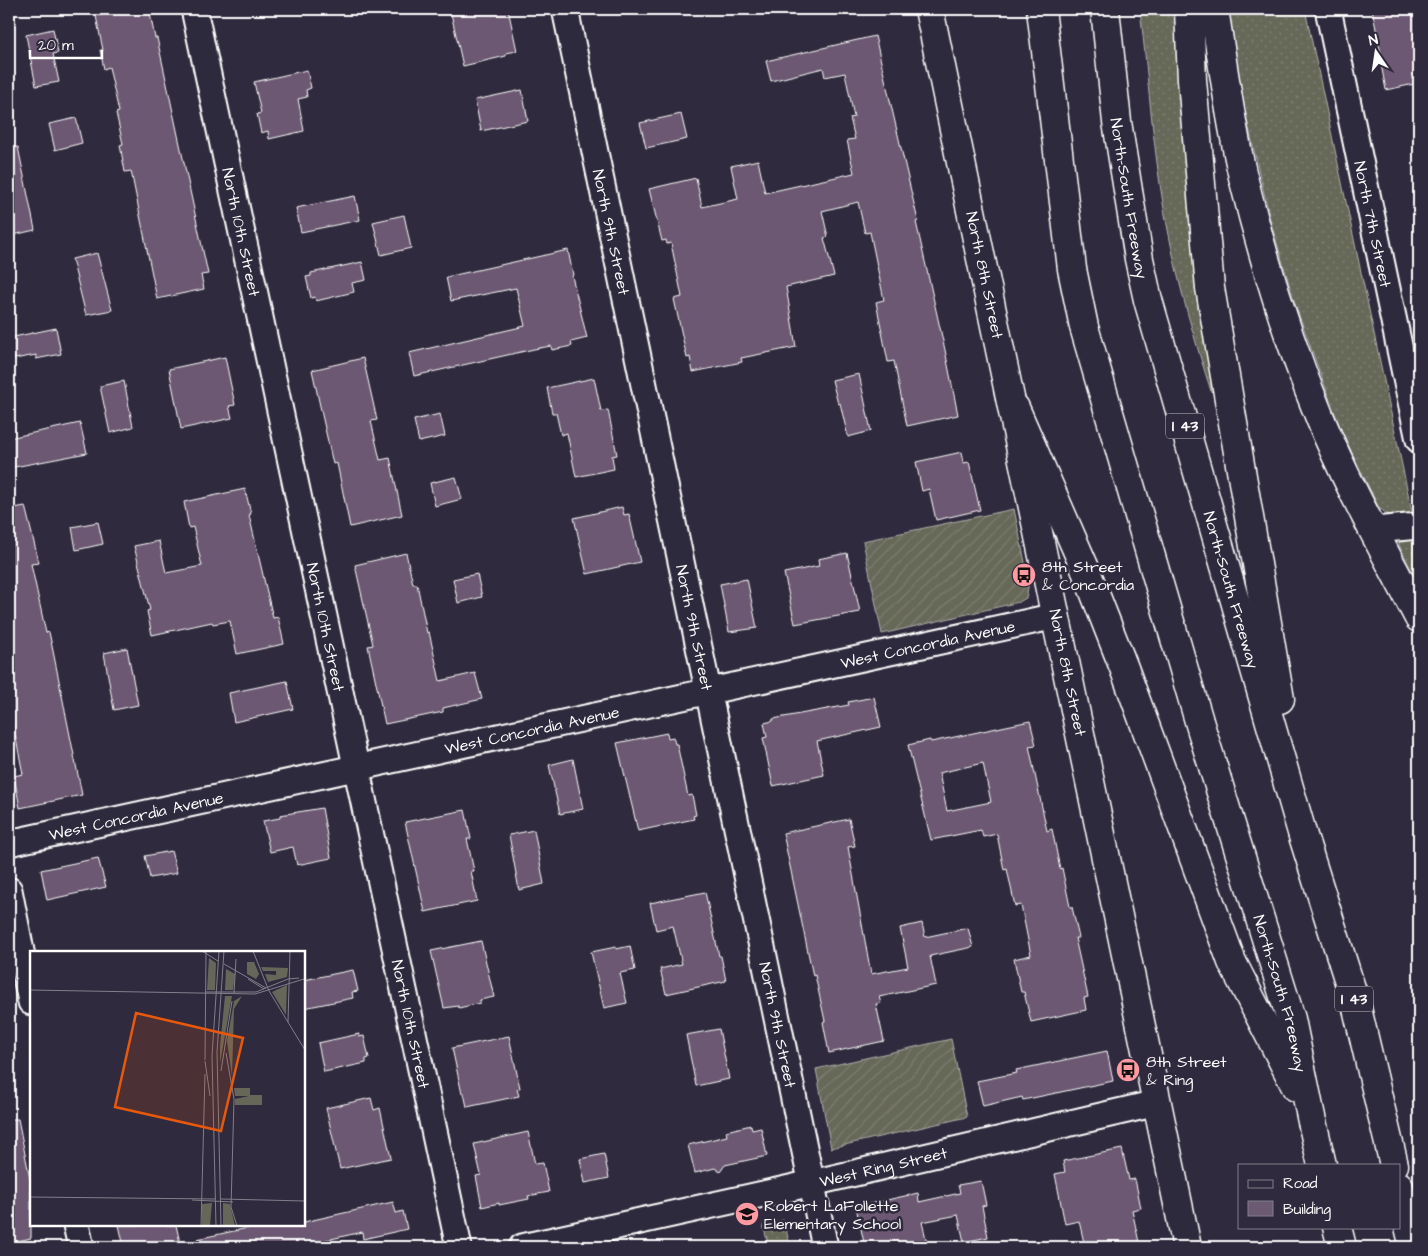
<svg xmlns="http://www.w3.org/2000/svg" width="1428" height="1256" font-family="'Architects Daughter',sans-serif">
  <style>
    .grass { fill: url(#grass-dots); stroke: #b2b3ac }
    .garden { fill: url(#garden-furrows); stroke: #b2b3ac }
    .building { fill: #6c5972; stroke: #fff; fill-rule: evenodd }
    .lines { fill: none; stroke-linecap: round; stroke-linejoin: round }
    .minor-casing { stroke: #fff; stroke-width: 29 }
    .tertiary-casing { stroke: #fff; stroke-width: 31 }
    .motorway-casing { stroke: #fff; stroke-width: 31 }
    .minor { stroke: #2f2a3d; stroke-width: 25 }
    .tertiary { stroke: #2f2a3d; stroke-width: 28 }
    .motorway { stroke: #2f2a3d; stroke-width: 28 }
    .labels { text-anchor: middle; stroke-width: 5; stroke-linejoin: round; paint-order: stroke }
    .shield { fill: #2f2a3d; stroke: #c1bfc5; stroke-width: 1 }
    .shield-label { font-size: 15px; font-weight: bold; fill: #fff }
    .street-label { font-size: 16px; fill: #fff; stroke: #2f2a3d }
    .poi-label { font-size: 16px; fill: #fff; stroke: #2f2a3d; text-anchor: start }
    .inset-road { fill: none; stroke: #827f8b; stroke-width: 1 }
    .view { fill: #e8590c; fill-opacity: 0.15; stroke: #e8590c; stroke-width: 2.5 }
    .inset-edge { fill: none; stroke: #fff; stroke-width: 2.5 }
  </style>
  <defs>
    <pattern id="grass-dots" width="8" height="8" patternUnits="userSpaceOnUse" patternTransform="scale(1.25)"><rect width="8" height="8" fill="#666758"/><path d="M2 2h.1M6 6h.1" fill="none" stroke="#7d7e71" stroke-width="1.8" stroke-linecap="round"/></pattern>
    <pattern id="garden-furrows" width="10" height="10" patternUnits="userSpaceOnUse" patternTransform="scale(1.25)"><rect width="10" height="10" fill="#666758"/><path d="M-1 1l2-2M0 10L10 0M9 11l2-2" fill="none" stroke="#7d7e71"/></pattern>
  </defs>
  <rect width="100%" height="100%" fill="#2f2a3d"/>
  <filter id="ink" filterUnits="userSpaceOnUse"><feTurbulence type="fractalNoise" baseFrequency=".02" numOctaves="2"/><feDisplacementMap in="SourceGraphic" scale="10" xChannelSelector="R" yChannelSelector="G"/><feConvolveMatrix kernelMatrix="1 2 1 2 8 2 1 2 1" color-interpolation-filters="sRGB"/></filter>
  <g filter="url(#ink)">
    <g class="grass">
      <path d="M1140 9H1179L1211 365V391C1195 341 1180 291 1170 240 1154 166 1149 84 1140 9Z"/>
      <polygon points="1228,9 1305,9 1412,512 1403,518 1390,516 1379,508 1341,430 1296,307 1271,223 1240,90"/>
      <polygon points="1419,534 1419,585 1399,545 1399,540 1402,538"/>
      <polygon points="784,1220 790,1247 770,1247 767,1240 763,1225"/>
    </g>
    <g class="garden">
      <polygon points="1014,509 1029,582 1026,598 1019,602 882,634 863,541"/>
      <polygon points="951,1039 967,1117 831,1148 816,1069"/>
    </g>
    <g class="building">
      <polygon points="129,9 149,9 155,38 157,38 208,274 201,275 204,289 157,299 131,171 125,172 120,145 123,144 116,113 119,112 109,67 104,69 100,50 103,50 96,16"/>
      <polygon points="450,9 508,9 517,51 506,53 506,56 463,66"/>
      <polygon points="1372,9 1419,9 1419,83 1386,90 1380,59 1382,59"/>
      <polygon points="53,29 58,53 53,54 59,82 36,86 26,35"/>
      <polygon points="875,36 918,221 916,222 945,350 958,415 907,426 894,361 888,362 876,302 884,300 870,232 865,233 858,202 822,211 828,237 824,238 834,276 786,287 796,347 741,358 742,362 693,372 690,357 687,358 674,299 682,297 671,243 667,244 666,240 662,241 649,189 696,178 702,207 738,199 731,166 758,160 765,193 854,173 847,140 855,139 850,118 854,117 845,73 825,77 823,68 771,81 766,61"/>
      <polygon points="307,70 311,88 306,90 307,97 298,99 304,131 269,139 268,131 261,133 257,114 261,113 254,82"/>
      <polygon points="522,90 528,121 481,131 475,100"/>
      <polygon points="681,114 687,139 646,148 640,123"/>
      <polygon points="76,118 82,143 55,150 49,124"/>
      <polygon points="18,147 35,230 9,236 9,148"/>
      <polygon points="355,196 360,220 301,232 296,208"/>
      <polygon points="404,215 411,248 381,255 373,222"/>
      <polygon points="568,250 573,275 572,276 587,338 571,342 572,346 552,350 551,346 534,349 414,376 409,353 525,326 516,288 451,301 446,277"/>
      <polygon points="97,253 112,310 86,315 72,259"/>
      <polygon points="362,262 366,280 352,283 354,292 316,301 315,297 311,298 306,277 311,276 311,273"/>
      <polygon points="56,328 61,354 36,359 36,355 9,360 9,338"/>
      <polygon points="225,357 235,405 229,406 232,418 181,429 169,369"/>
      <polygon points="363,358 377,420 371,421 380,460 390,458 402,515 350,527 337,463 333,464 312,370"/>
      <polygon points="859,374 871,431 848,437 840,403 838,404 832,380"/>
      <polygon points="594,378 601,411 608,410 617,455 612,456 614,469 576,477 567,433 561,435 556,413 552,413 547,388"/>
      <polygon points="124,381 133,427 110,433 100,386"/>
      <polygon points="440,414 445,436 419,442 414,420"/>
      <polygon points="80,423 87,453 9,468 9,438"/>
      <polygon points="962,452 964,463 969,462 980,510 936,520 929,489 922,491 916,462"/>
      <polygon points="456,477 462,499 435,506 430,483"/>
      <polygon points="245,489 251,514 249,515 273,618 278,617 284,644 237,654 230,621 213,624 212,622 152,635 147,611 150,610 134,546 159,541 166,573 202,566 193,527 189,528 184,502"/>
      <polygon points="25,506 39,563 31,564 46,633 49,632 53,651 82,795 20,808 14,776 23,774 9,703 9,509"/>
      <polygon points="622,507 624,515 629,514 640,562 587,574 574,518"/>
      <polygon points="98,522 103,544 76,550 72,527"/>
      <polygon points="406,553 413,584 417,584 427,633 429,632 440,681 475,673 482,699 443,708 443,712 385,724 368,646 373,645 355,565"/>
      <polygon points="847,553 860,612 795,624 784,573 819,566 818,559"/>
      <polygon points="477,574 482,597 458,603 453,579"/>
      <polygon points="747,579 757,628 729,632 720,584"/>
      <polygon points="127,648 138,705 114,710 104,653"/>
      <polygon points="287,681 293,709 234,722 229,693"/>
      <polygon points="874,697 881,727 817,741 824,775 773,786 763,738 767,737 764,723 773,721 773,719 849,705 848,702"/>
      <path d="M1030 721 1036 745 1029 746 1047 831 1052 829 1060 869 1062 868 1070 907H1072L1079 938H1075L1088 997 1084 998 1086 1010 1031 1022 1024 992H1021L1014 959 1031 955 1021 905 1015 906 1007 869 1004 870 997 834 983 837 981 830 931 840 908 745 930 740 931 742ZM983 763 991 802 947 811 939 773Z"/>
      <polygon points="667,733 668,738 673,737 675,744 677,744 688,796 692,795 696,815 693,816 694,819 638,831 617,743"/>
      <polygon points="573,759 583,809 560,814 549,765"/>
      <polygon points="322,808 331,858 297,865 293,847 270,852 263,821 280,818 280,815"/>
      <polygon points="465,810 471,839 467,839 474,871 471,871 477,901 425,912 405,822"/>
      <polygon points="849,819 855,846 848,847 871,974 908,967 900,928 922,923 925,937 968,928 973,947 930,956 936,985 879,997 881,1003 876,1004 884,1041 829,1053 823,1022 825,1021 815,975 813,976 783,833"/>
      <polygon points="534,830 544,884 519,890 509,835"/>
      <polygon points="171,851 177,873 150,878 145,856"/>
      <polygon points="98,858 106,887 47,900 41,870"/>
      <polygon points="705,892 719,956 721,956 726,981 666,994 660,969 682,964 673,926 656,930 650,903"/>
      <polygon points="481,941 494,997 480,1000 480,1003 459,1008 458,1006 444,1008 431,951"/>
      <polygon points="630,946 635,970 620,973 627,1003 604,1008 591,952 616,947 616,949"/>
      <polygon points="353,970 358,991 352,992 353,998 304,1008 304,980"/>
      <polygon points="719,1029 729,1079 696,1086 686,1035"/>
      <polygon points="359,1034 359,1037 364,1036 369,1058 366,1059 366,1063 324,1072 318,1043"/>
      <polygon points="509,1036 520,1088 517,1089 519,1096 467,1107 464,1093 462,1094 452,1048"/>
      <polygon points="1107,1051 1113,1081 1023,1100 1022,1097 983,1106 977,1081 1017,1073 1016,1070"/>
      <polygon points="371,1098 374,1110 380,1108 391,1158 340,1169 326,1108"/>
      <polygon points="9,1119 18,1119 31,1184 31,1238 9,1243"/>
      <polygon points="751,1125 752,1130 761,1128 767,1156 725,1165 720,1172 715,1168 695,1173 688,1145 727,1136 726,1131"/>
      <polygon points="528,1132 535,1164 543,1163 549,1192 528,1196 529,1199 499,1205 499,1203 482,1207 476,1176 481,1175 474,1144"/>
      <polygon points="1122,1149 1129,1180 1135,1179 1141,1208 1132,1210 1140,1247 1085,1247 1079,1221 1065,1224 1055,1174 1065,1172 1063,1161"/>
      <polygon points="604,1154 609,1178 585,1183 580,1159"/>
      <polygon points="981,1181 986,1205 982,1206 988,1237 964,1242 958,1215 922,1222 928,1247 865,1247 856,1207 918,1193 919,1202 960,1193 958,1185"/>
      <polygon points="393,1202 396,1213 403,1211 407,1229 363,1239 362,1232 309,1244 310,1247 198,1247 197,1239 262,1225 304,1225 304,1222"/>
      <polygon points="119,1225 176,1225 181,1247 124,1247"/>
    </g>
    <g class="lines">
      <g class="minor-casing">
        <g id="minor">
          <path id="s1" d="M194 9 459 1247"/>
          <path id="s2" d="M565 9 825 1247"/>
          <path id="s3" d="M1328 9 1419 440"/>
          <polyline points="1374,530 1419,526"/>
          <path id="s4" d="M9 843 1056 616"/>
          <polyline points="9,890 31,1002"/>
          <polyline points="76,1225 81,1247"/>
          <path id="s5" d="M522 1247 786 1189 1157 1103"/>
        </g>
      </g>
      <g class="tertiary-casing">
        <g id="tertiary">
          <path id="s6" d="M929 9C1017 421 1102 834 1187 1247"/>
          <path d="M1214 9C1223 65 1230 121 1243 177 1263 259 1288 340 1320 418 1348 487 1385 552 1419 618"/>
        </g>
      </g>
      <g class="motorway-casing">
        <g id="motorway">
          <path id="s7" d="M1041 9 1072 269 1084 327 1201 728 1291 1019 1311 1117 1322 1165"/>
          <path id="s8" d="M1105 9 1117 122 1139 259 1148 300 1303 836 1356 1004 1394 1165"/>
          <polyline points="1189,9 1192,80 1210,288 1280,699"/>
          <polyline points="1015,408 1084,566 1124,668 1232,962 1296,1087"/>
          <polyline points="1399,1186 1414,1247"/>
          <polyline points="1337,1227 1342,1247"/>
        </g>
      </g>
      <use href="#minor" class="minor"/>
      <use href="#tertiary" class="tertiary"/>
      <use href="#motorway" class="motorway"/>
    </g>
  </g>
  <defs>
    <g id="bus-disc" transform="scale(1.25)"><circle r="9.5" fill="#ff9aa2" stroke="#2f2a3d"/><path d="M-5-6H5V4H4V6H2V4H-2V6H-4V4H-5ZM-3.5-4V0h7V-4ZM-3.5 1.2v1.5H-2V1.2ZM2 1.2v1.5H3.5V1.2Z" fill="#111"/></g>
    <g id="school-disc" transform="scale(1.25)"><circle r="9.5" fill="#ff9aa2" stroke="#2f2a3d"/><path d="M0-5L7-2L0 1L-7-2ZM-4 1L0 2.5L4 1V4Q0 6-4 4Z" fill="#111"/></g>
  </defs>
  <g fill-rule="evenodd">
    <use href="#bus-disc" x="1024" y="575"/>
    <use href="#bus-disc" x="1128" y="1070"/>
    <use href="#school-disc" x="747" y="1214"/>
  </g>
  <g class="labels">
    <g class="shield">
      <rect x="1166" y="413.5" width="38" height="25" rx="4"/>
      <rect x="1335" y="986.5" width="38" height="25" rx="4"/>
    </g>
    <g class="shield-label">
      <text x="1185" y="431">I 43</text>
      <text x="1354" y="1004">I 43</text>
    </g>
    <g class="street-label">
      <text dy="6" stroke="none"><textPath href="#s8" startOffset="191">North-South Freeway</textPath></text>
      <text dy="6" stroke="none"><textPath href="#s3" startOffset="220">North 7th Street</textPath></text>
      <text dy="6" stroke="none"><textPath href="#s1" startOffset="228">North 10th Street</textPath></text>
      <text dy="6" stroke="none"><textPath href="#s2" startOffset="228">North 9th Street</textPath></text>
      <text dy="6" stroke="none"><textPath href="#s6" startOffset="272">North 8th Street</textPath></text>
      <text dy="6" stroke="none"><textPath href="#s8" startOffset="596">North-South Freeway</textPath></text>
      <text dy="6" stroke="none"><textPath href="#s1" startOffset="632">North 10th Street</textPath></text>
      <text dy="6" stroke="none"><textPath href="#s2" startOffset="632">North 9th Street</textPath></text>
      <text dy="6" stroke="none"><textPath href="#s4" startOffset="940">West Concordia Avenue</textPath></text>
      <text dy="6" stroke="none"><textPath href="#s6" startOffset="678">North 8th Street</textPath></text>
      <text dy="6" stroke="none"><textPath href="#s4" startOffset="535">West Concordia Avenue</textPath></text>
      <text dy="6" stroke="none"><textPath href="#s4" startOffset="130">West Concordia Avenue</textPath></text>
      <text dy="6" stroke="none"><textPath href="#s7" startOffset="1016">North-South Freeway</textPath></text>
      <text dy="6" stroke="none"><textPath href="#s1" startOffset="1038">North 10th Street</textPath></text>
      <text dy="6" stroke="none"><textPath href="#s2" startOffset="1038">North 9th Street</textPath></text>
      <text dy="6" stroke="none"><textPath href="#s5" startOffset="370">West Ring Street</textPath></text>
    </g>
    <g class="poi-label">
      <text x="1042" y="572">8th Street<tspan x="1042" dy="18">&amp; Concordia</tspan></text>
      <text x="1146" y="1067">8th Street<tspan x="1146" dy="18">&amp; Ring</tspan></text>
      <text x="764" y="1211">Robert LaFollette<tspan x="764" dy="18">Elementary School</tspan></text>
    </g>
  </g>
  <g transform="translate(30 951)">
    <rect width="275" height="275" fill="#2f2a3d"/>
    <path d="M179 7 186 12 185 39H177ZM217 11H224L229 23 226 28 217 23ZM231 16 258 17 257 26 238 31 235 23 246 24V20H233ZM196 18 205 23 203 39H195ZM257 34 256 64 242 41ZM195 45H202L190 112V95ZM212 45 204 58 202 125 197 90 204 50ZM204 137H220V144H232V154H205V148L219 145H205ZM182 252 180 275H172V253ZM193 252 200 253 205 275H193Z" fill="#666758"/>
    <path class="inset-road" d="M172 0 188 10M223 0 239 40 275 99M194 13 236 37M218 28 234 38M0 39 225 43 274 28M175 41H226L258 28 269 27M204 42 206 8M258 71 260 0M196 102 204 148 201 256 207 275M175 109 176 0M175 110 180 145M191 120 202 50M0 246 185 248M191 248 275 250M162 249 203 251M171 275 175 123M186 275 182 105 189 0M191 275 187 101 194 0"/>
    <path class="view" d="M106 62 213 87 191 180 85 156Z"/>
    <rect width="275" height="275" class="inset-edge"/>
  </g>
  <rect width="1428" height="1256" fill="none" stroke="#2f2a3d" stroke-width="30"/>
  <rect x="15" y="15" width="1398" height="1226" fill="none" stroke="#fff" stroke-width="2" filter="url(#ink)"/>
  <rect x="1238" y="1164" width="162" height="65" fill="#2f2a3d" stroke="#827f8b"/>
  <rect x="1248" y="1180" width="25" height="8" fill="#2f2a3d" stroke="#827f8b"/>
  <text x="1283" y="1188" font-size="15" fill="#ffffff">Road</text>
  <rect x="1248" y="1201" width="25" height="15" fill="#6c5972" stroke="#827f8b"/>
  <text x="1283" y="1214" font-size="15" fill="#ffffff">Building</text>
  <g transform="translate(1376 52) rotate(347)" stroke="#2f2a3d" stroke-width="4" paint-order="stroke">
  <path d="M0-4L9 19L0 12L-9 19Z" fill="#ffffff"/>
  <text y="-8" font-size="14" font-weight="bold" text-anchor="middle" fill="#ffffff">N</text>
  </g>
  <path d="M30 50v8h72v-8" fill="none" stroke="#ffffff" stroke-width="2.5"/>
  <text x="38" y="50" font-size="15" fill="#ffffff" stroke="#2f2a3d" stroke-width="4" paint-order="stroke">20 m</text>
</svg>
